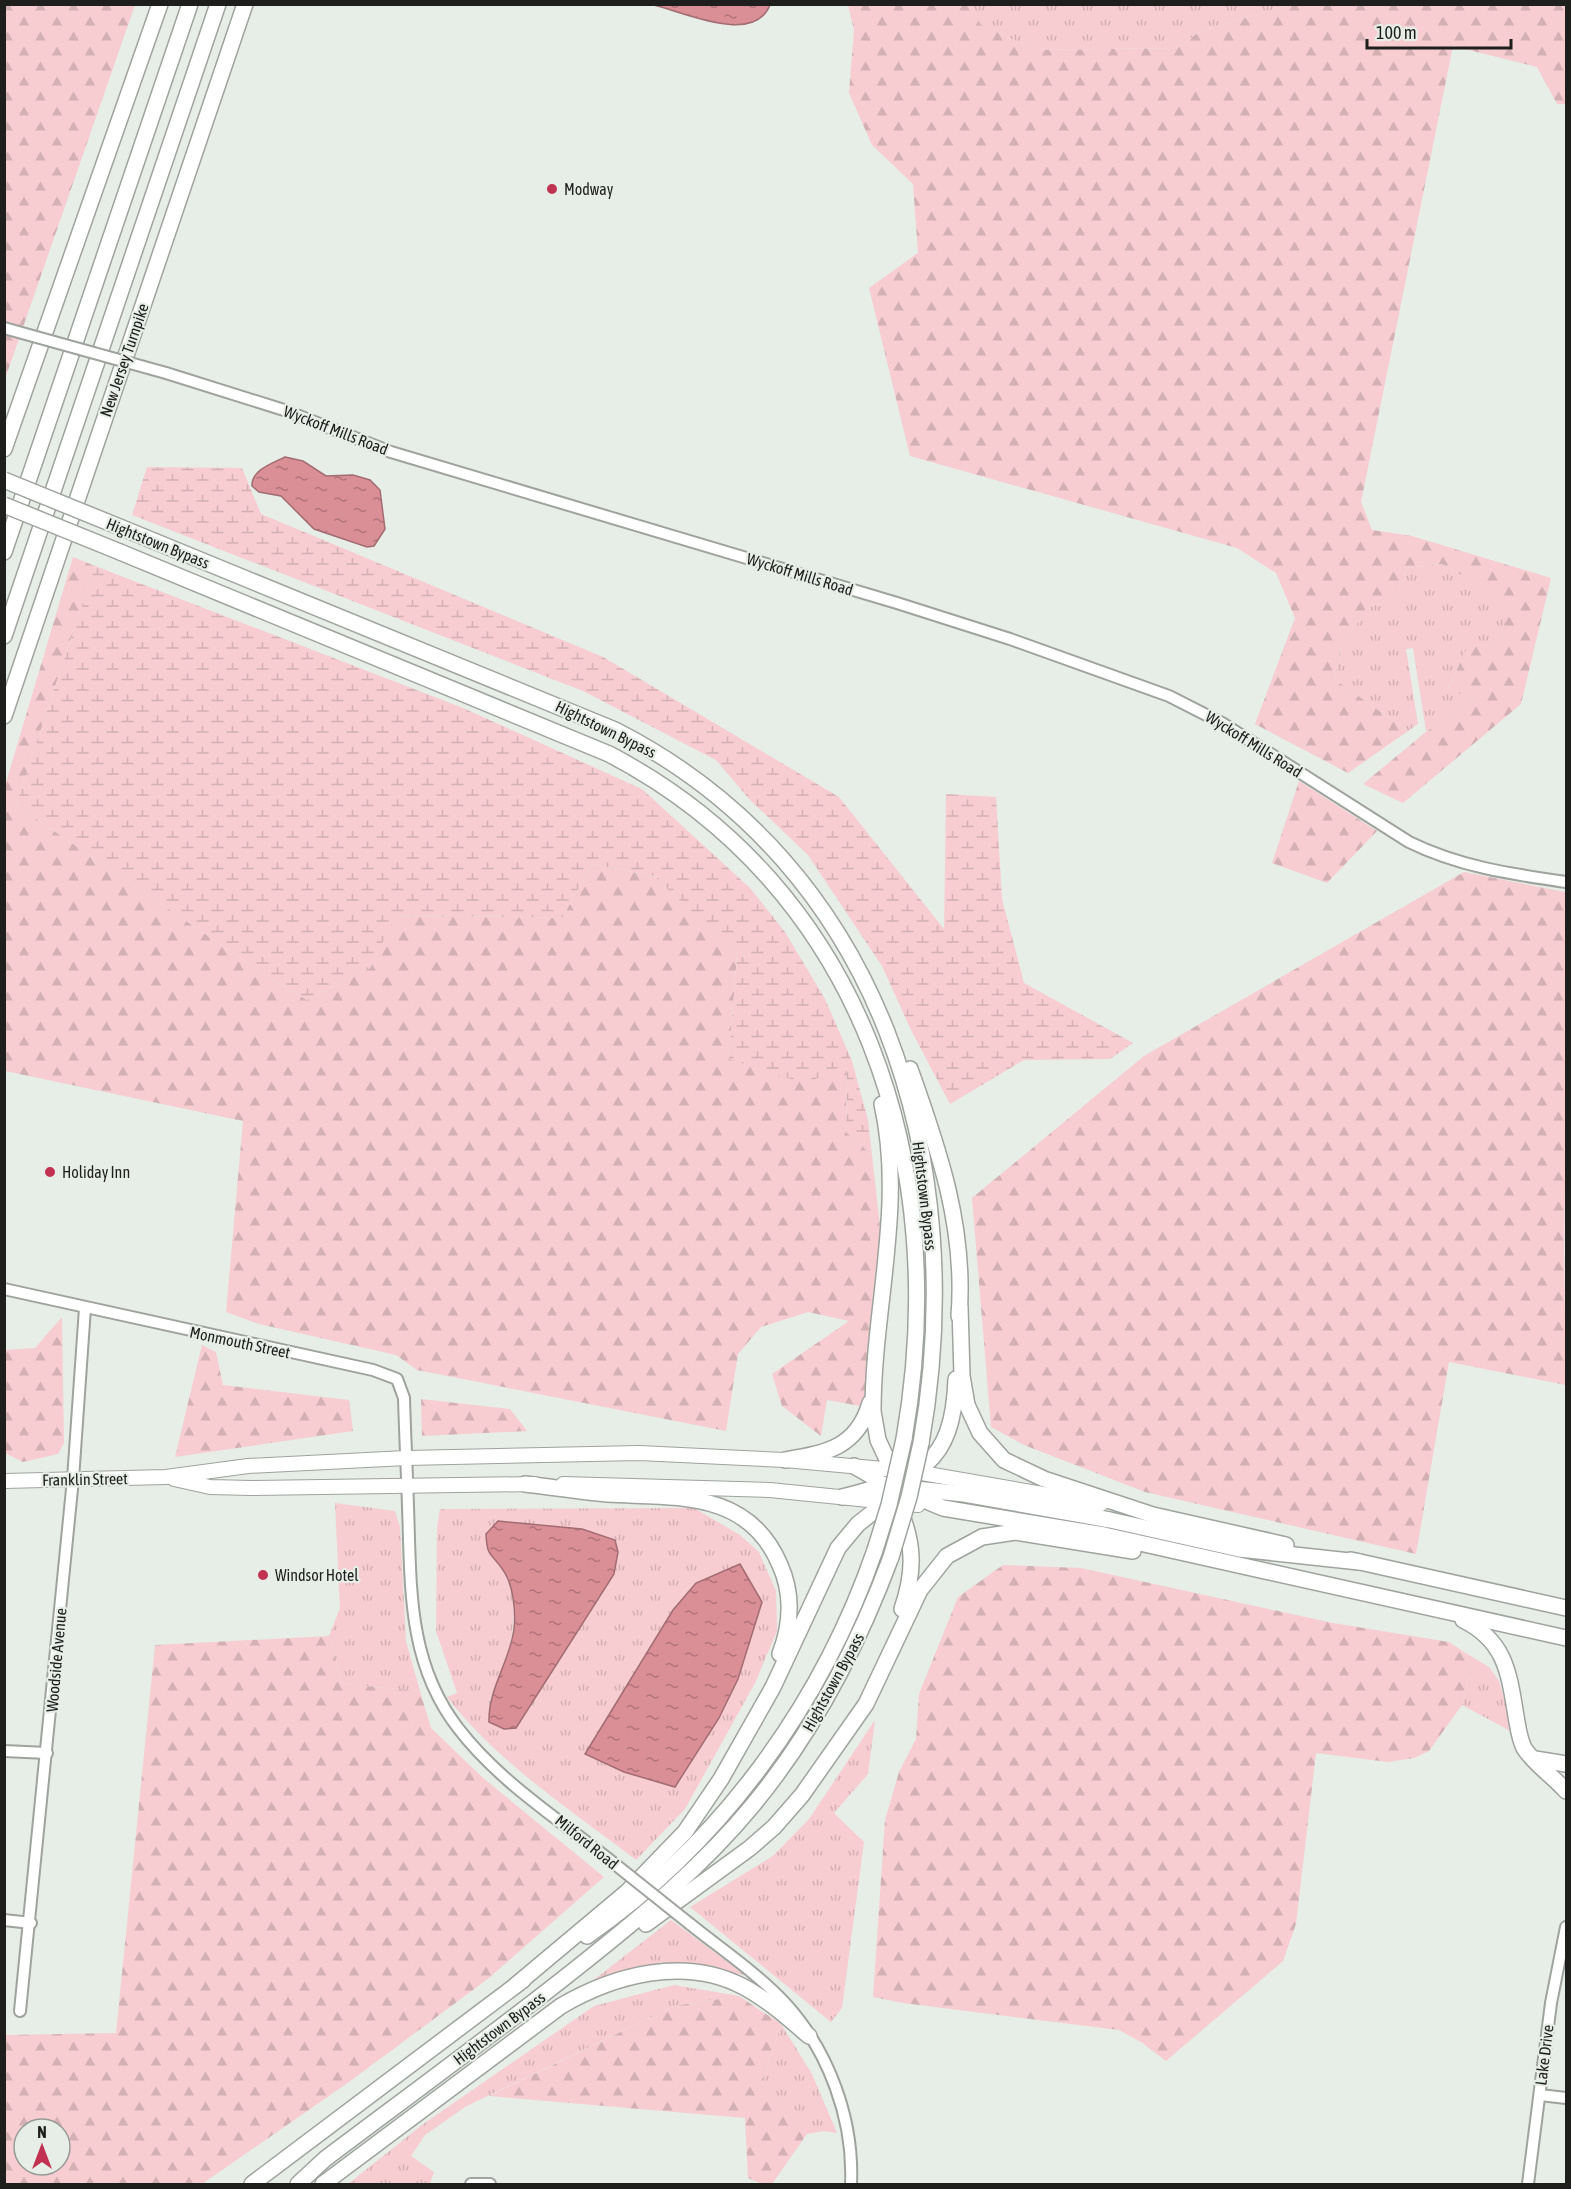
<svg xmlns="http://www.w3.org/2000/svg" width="1571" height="2189" font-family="'Asap Condensed',sans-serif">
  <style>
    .grass { fill: url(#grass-tufts); fill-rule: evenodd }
    .forest { fill: url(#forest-firs); fill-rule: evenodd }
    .wetland { fill: url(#wetland-marsh) }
    .water { fill: url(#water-ripples); stroke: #a26d72; stroke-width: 1.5 }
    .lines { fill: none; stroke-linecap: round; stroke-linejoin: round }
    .minor-casing { stroke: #9ea39e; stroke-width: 14 }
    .major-casing { stroke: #9ea39e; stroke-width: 16 }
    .highway-casing { stroke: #9ea39e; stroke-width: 18 }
    .minor { stroke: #fff; stroke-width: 10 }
    .major { stroke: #fff; stroke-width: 14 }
    .highway { stroke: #fff; stroke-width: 15 }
    .minor-bridge-casing { stroke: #9ea39e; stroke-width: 14; stroke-linecap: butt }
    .highway-bridge-casing { stroke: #9ea39e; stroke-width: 18; stroke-linecap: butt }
    .minor-bridge { stroke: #fff; stroke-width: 10 }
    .highway-bridge { stroke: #fff; stroke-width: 15 }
    .poi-dot { fill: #c13152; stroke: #e7ede7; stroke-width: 2 }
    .labels { text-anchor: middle; stroke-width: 4.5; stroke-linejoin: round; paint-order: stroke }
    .poi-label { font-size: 16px; fill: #1e1f1d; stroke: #e7ede7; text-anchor: start }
    .street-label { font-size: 16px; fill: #1e1f1d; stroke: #e7ede7 }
  </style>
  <defs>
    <pattern id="grass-tufts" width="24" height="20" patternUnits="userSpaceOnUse" patternTransform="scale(1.5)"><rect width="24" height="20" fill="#f7cdd1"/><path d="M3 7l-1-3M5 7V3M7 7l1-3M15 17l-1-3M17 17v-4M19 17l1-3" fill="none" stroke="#d3b0b3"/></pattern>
    <pattern id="forest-firs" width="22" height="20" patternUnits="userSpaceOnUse" patternTransform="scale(1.5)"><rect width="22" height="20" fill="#f7cdd1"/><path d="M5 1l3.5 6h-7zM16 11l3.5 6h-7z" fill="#d3b0b3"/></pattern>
    <pattern id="wetland-marsh" width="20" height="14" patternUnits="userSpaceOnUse" patternTransform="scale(1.5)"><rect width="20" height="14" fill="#f7cdd1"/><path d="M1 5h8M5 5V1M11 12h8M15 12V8" fill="none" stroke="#d3b0b3"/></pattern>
    <pattern id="water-ripples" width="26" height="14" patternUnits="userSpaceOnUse" patternTransform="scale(1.5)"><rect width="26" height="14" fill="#da8e96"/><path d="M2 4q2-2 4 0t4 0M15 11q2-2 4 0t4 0" fill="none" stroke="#b0737a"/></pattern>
  </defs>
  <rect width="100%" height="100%" fill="#e7ede7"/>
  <g class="grass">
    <polygon points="973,5 1349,4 1349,5 1290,5 1201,31 1176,48 1035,50 979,24"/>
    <polygon points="1442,564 1510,602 1501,641 1468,648 1448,688 1475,699 1426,731 1413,648 1406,649 1418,724 1408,731 1334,679 1342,647 1367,608 1397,597 1407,568"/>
    <polygon points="335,1503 395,1511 400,1527 406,1641 420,1691 343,1684 329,1636 340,1608"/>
    <path d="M694 1508 740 1535 759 1552 776 1591 777 1631 755 1683 685 1809 636 1860C570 1809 498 1763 447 1697L457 1693 436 1631 437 1528 440 1509ZM498 1521 582 1529 488 1704C506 1663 525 1618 505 1574 495 1553 487 1564 486 1534ZM714 1577 727 1698 719 1718 690 1763 585 1754 673 1610 696 1583Z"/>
    <polygon points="1464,1652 1489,1667 1499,1681 1514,1733 1462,1705 1471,1668"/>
    <polygon points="875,1720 868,1774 834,1813 864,1842 842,2008 831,2022 690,1907 773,1856 809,1819"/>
    <polygon points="671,1920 745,1975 661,1962 591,1982"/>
    <polygon points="674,1985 739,1996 674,2006 465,2107 425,2135 411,2156 434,2172 430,2184 348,2184 422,2125 594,2006"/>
    <polygon points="781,2024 812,2074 837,2133 824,2131 807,2134 762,2083"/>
  </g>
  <g class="forest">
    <polygon points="5,5 135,5 5,379"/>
    <polygon points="848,5 973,5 980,24 1035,50 1176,48 1201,31 1290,5 1566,5 1566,104 1557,104 1537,67 1453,46 1361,502 1372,530 1412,536 1551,578 1521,704 1403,803 1363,784 1432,727 1475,699 1448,689 1467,648 1501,641 1509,602 1442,564 1407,568 1397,597 1367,608 1342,647 1334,679 1408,731 1348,773 1255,724 1295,618 1276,573 1237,548 910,456 869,288 918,253 913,184 872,145 849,93 854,30"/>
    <polygon points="73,557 95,566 16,805 273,980 307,1000 370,968 395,915 562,918 592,864 654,876 737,955 729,1059 847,1063 846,1132 872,1155 881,1235 866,1407 827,1400 821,1436 782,1406 772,1374 849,1321 808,1312 761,1327 738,1354 726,1431 417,1370 396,1355 259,1324 226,1312 243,1121 5,1071 5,786"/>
    <polygon points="1299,781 1377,831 1327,883 1272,863"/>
    <polygon points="1464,872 1565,892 1566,1126 1564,1250 1566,1385 1449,1362 1416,1554 1145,1492 1024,1445 991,1427 972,1198 1144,1056"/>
    <polygon points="62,1317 64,1443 58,1454 23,1462 5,1453 5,1350 35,1348"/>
    <polygon points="202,1345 216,1352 223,1385 349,1400 353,1431 175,1457"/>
    <polygon points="421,1399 510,1409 527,1431 422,1436"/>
    <polygon points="1003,1565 1081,1568 1333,1623 1449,1642 1464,1652 1471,1668 1462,1705 1429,1751 1414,1758 1388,1762 1316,1753 1296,1924 1283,1961 1166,2061 1141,2042 1119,2030 903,2003 873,1997 885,1820 899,1772 916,1739 919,1694 958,1597"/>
    <path d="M329 1636 343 1684 420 1691 431 1728 483 1778 604 1877 489 1978 349 2082 202 2184H5V2035L116 2033 155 1645ZM24 2129H60V2165H24Z"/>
    <polygon points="739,1996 781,2024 762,2083 807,2134 772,2184 762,2184 748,2178 745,2118 489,2096 674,2006"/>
  </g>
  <g class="wetland">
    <polygon points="147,467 242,468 261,514 603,657 839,797 944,929 946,794 996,797 1002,899 1024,983 1133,1043 1110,1059 1024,1060 950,1104 911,1030 882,966 808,855 749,799 716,760 583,691 132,515"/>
    <polygon points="95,566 463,708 642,789 750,888 785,932 825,999 852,1061 868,1120 872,1155 846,1132 847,1063 806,1084 729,1059 737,955 654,876 592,864 562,918 396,915 370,968 307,1000 273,980 16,805"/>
  </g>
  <g class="water">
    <path d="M654 5 770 4V5C754 45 686 13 654 5Z"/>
    <path d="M285 457 303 461 326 476 353 475 370 480 380 490 385 529 374 546 367 547 314 529 281 496 259 492 252 486C251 470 273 463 285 457Z"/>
    <path d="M498 1521 582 1529 615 1540 618 1552 614 1574 516 1728 504 1729 489 1722C488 1689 510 1661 514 1629 516 1611 513 1584 503 1570 491 1552 487 1558 486 1534Z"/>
    <polygon points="740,1564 762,1602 738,1679 719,1718 675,1787 624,1772 585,1754 673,1610 696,1583"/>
  </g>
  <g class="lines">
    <g class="minor-casing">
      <g id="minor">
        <path d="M166 373 284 410 391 452 897 603 1010 639 1169 696 1222 723 1409 842C1460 867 1511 874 1566 882"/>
        <path d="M4 1289 373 1370 397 1379 404 1398C405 1435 407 1471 408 1507 411 1586 407 1662 458 1728 500 1783 563 1822 616 1865"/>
        <polyline points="4,1751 47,1753"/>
        <polyline points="4,1920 31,1923"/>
        <path d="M690 1924C721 1949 757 1973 785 2003 829 2051 854 2120 851 2184"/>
        <polyline points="20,2011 73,1479 85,1308"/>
        <polyline points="1540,2095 1566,2098"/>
        <polyline points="471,2184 490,2184"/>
        <polyline points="1528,2184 1551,2003 1566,1927"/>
      </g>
    </g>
    <g class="major-casing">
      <g id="major">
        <polyline points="174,1479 210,1487 251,1488 535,1484"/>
        <polyline points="4,1481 166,1477 248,1466 406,1458 639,1453 785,1460 916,1472 1101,1504"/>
        <polyline points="563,1484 770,1490 918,1505"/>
      </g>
    </g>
    <g class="highway-casing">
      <g id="highway">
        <polyline points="4,449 160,4"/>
        <path d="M127 530 615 730C882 866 971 1161 921 1443"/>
        <polyline points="4,552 190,4"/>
        <path d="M120 552 609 754C865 888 952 1167 904 1439"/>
        <polyline points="4,636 218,4"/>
        <polyline points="4,716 245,4"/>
        <path d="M910 1069C939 1150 966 1228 959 1316"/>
        <path d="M882 1104C905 1205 873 1309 873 1411L878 1440 892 1470 917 1497 943 1508 1104 1535 1566 1638"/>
        <polyline points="960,1307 962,1376 967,1405 980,1433 1004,1460 1044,1479 1153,1515 1286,1545"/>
        <path d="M785 1460C826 1453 857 1448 870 1403"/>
        <polyline points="854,1466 875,1478 887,1491"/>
        <path d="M525 1484C552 1487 580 1492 607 1494 675 1498 748 1489 780 1565 793 1594 791 1625 780 1654"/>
        <path d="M842 1497C918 1478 953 1466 956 1379"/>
        <path d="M900 1511C915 1546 914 1574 902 1609"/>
        <polyline points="1351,1560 1566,1608"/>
        <path d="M1463 1620C1506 1641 1509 1674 1516 1716 1518 1727 1519 1738 1524 1748 1534 1764 1554 1777 1566 1791"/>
        <polyline points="1535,1759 1566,1764"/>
        <polyline points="646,1924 750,1848 774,1827 802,1795 866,1704 920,1590 947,1556 982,1537 1015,1532 1133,1551"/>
        <path d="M587 1936C721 1843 822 1704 875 1550"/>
        <polyline points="516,1985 627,1892 685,1832 721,1779 773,1687 838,1548 858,1524 896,1494 916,1489 964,1494 1110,1520 1239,1549 1359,1562"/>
        <polyline points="252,2184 523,1980"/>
        <path d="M298 2184 325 2159C410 2095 495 2033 578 1967 641 1917 702 1867 753 1805 814 1731 858 1646 891 1557"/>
        <path d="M323 2184 561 2006C614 1975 684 1956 742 1986 767 1999 788 2018 809 2036"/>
      </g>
    </g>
    <use href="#minor" class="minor"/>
    <use href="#major" class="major"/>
    <use href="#highway" class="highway"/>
    <g class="minor-bridge-casing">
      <g id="minor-bridge">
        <polyline points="4,328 166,373"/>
        <polyline points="616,1865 690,1924"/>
      </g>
    </g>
    <g class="highway-bridge-casing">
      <g id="highway-bridge">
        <polyline points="4,480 127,530"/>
        <polyline points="4,505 120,552"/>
        <polyline points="875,1550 889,1505 904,1439"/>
        <polyline points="891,1557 909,1497 921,1443"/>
      </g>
    </g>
    <use href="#minor-bridge" class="minor-bridge"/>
    <use href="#highway-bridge" class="highway-bridge"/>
  </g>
  <g class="poi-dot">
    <circle cx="552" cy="189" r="6"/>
    <circle cx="50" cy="1172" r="6"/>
    <circle cx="263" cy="1575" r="6"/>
  </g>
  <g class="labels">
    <g class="poi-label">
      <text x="564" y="195">Modway</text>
      <text x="62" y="1178">Holiday Inn</text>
      <text x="275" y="1581">Windsor Hotel</text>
    </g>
    <g class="street-label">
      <text transform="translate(124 360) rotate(-71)" y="6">New Jersey Turnpike</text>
      <text transform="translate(336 430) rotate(21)" y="6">Wyckoff Mills Road</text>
      <text transform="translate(158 543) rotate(22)" y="6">Hightstown Bypass</text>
      <text transform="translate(800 574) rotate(17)" y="6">Wyckoff Mills Road</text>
      <text transform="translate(606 729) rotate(26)" y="6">Hightstown Bypass</text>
      <text transform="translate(1254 744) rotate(32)" y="6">Wyckoff Mills Road</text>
      <text transform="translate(925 1196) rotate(83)" y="6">Hightstown Bypass</text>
      <text transform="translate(240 1342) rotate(12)" y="6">Monmouth Street</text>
      <text transform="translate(85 1479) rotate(-1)" y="6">Franklin Street</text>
      <text transform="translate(56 1660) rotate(-85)" y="6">Woodside Avenue</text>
      <text transform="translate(833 1682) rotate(-61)" y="6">Hightstown Bypass</text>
      <text transform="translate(587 1842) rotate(39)" y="6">Milford Road</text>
      <text transform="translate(499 2028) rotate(-37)" y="6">Hightstown Bypass</text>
      <text transform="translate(1544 2055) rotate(-83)" y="6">Lake Drive</text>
    </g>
  </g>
  <rect width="1571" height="2189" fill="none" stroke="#1e1f1d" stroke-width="12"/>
  <g transform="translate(42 2147)"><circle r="28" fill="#e7ede7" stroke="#979b96" stroke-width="1.5"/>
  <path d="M0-4.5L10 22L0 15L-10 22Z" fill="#c13152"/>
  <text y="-9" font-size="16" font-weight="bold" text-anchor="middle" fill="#1e1f1d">N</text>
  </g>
  <path d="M1367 39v9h144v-9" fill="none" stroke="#1e1f1d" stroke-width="3"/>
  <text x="1376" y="39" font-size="18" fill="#1e1f1d" stroke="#e7ede7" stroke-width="4.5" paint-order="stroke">100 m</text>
</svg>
